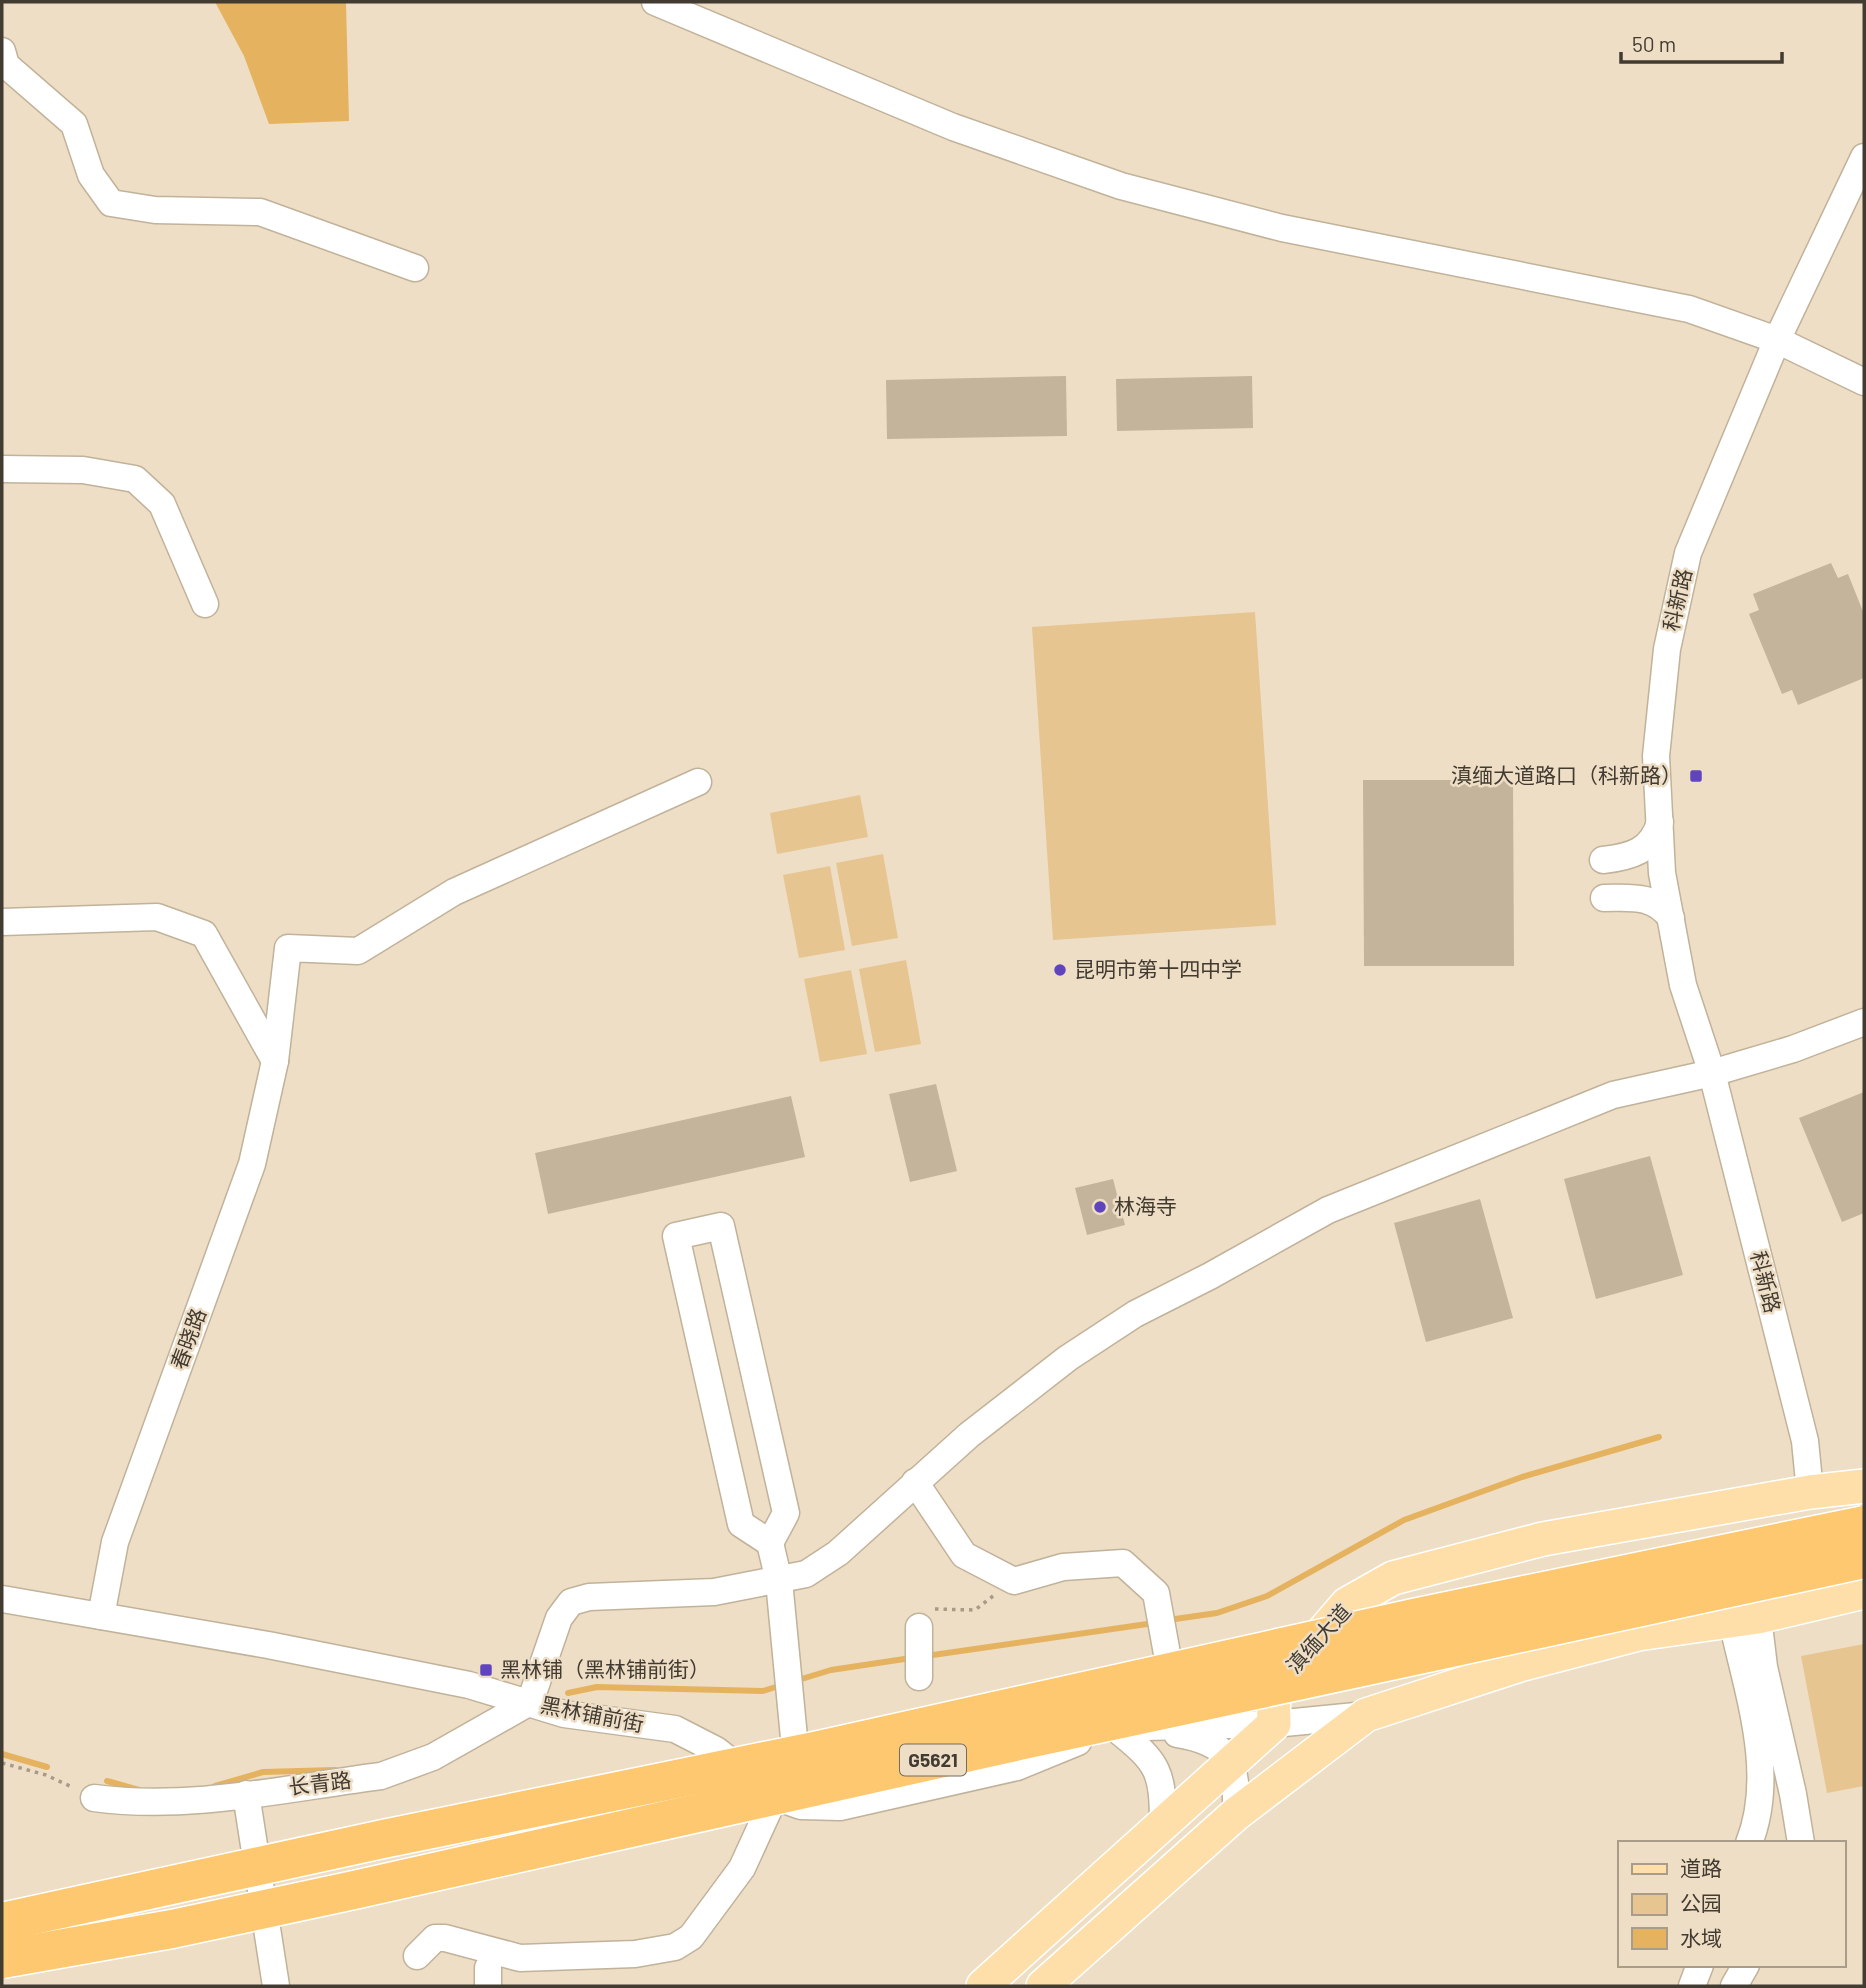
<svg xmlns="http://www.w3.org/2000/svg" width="1866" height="1988" font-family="Barlow,'Noto Sans SC',sans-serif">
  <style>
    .green { fill: #e6c591 }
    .water { fill: #e5b35f }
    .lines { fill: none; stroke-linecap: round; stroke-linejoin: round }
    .stream { stroke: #e5b35f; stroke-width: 6 }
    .building { fill: #c4b49c }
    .minor-casing { stroke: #c1b29a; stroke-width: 29 }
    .major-casing { stroke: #fff; stroke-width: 36 }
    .path { stroke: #a79a88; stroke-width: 3.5; stroke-dasharray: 3.5 5; stroke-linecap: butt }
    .minor { stroke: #fff; stroke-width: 26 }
    .major { stroke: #fedea9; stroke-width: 33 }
    .highway-bridge-casing { stroke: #fff; stroke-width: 41; stroke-linecap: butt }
    .highway-bridge { stroke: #fdc86f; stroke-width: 38 }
    .poi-dot { fill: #6044bd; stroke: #efdec6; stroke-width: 2.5 }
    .labels { text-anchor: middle; stroke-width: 5; stroke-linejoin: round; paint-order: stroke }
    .shield { fill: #efdec6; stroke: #756c5e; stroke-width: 2 }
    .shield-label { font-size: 19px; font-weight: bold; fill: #413b31 }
    .street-label { font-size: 21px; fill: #413b31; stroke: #efdec6 }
    .poi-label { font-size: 21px; fill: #413b31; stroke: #efdec6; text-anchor: start }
  </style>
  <rect width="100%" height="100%" fill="#efdec6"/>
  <g class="green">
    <polygon points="1255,612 1276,925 1053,940 1032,627"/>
    <polygon points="860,795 868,837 777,854 770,813"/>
    <polygon points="883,854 898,938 852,946 836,863"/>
    <polygon points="830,866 845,950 799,958 783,875"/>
    <polygon points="906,960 921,1044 875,1052 859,969"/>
    <polygon points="851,970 867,1054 820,1062 804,979"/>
    <polygon points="1864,1644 1864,1786 1827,1793 1801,1656"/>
  </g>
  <polygon class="water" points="215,2 346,2 349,121 269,124 244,56"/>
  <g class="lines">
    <g class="stream">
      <polyline points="1168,1620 1217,1613 1267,1596 1404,1520 1522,1477 1659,1437"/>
      <polyline points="926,1656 1154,1623"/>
      <polyline points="795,1681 831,1670 911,1658"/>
      <polyline points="568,1693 597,1687 763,1691 782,1685"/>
      <polyline points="2,1754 47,1767"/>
      <polyline points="107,1781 139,1790"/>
      <polyline points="215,1786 263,1772 335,1770"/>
    </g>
  </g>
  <g class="building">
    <polygon points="1066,376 1067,436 887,439 886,380"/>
    <polygon points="1252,376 1253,428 1117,431 1116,379"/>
    <polygon points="1831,563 1838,578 1848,574 1864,614 1864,678 1798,705 1792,690 1782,694 1749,614 1759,610 1753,594"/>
    <polygon points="1363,780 1513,780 1514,966 1364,966"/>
    <polygon points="936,1084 957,1171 910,1182 889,1094"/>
    <polygon points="1864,1092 1864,1213 1842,1222 1799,1118"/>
    <polygon points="791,1096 805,1157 548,1214 535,1153"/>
    <polygon points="1650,1156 1683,1275 1596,1299 1564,1179"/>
    <polygon points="1113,1179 1125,1225 1087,1235 1075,1188"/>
    <polygon points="1480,1199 1513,1318 1426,1342 1394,1223"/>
  </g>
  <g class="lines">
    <g class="minor-casing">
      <g id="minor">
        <polyline points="655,2 953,127 1121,186 1282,228 1689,309 1777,340 1864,382"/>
        <polyline points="2,51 6,65 74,124 91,175 111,203 155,210 260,212 415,268"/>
        <polyline points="2,469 83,470 135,479 162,504 205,604"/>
        <path d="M1603 860C1631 857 1652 851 1660 822"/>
        <path d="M1604 898C1631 898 1653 894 1671 918"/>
        <polyline points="2,922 157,917 204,934 275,1061"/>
        <polygon points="721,1226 786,1513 770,1543 741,1524 676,1236"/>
        <polyline points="915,1482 964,1555 1014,1581 1063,1567 1123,1563 1156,1593 1173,1687"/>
        <polyline points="1810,1492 1805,1441 1712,1073 1683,985 1662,873 1656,756 1667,649 1688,553 1777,340 1864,157"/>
        <polyline points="770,1543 779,1581 797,1769"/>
        <polyline points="2,1599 268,1645 469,1685 564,1714 675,1729 716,1750 744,1772"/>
        <polyline points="101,1616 115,1542 252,1164 275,1061 288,948 358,951 454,892 698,782"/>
        <polyline points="1758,1617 1764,1667 1793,1794 1801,1843"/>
        <path d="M1732 1621C1747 1691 1777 1773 1749 1843"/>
        <polyline points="919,1627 919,1677"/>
        <polyline points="1146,1727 1274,1724 1366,1715"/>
        <path d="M1116 1729C1159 1763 1163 1771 1163 1826"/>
        <path d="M1177 1734C1232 1743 1237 1764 1236 1814"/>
        <polyline points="246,1794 276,1986"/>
        <path d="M94 1798C189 1811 287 1788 381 1776L433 1757 530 1702 559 1618 571 1602 589 1597 714 1592 806 1574 838 1553 969 1435 1068 1358 1135 1314 1210 1276 1328 1210 1613 1095 1712 1073 1793 1049 1864 1022"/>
        <polyline points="781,1799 801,1806 840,1807 1017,1767 1078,1742"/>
        <polyline points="417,1956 435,1938 445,1938 520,1958 635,1954 675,1947 691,1937 742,1868 775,1796"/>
        <polyline points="488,1968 488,1986"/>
        <polyline points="1692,1986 1700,1965"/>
        <polyline points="1734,1986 1746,1965"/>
      </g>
    </g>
    <g class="major-casing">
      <g id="major">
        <polyline points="983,1986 1274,1724 1273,1690 1347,1604 1393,1578 1543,1539 1810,1492 1864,1486"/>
        <polyline points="1043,1986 1236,1814 1366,1715 1523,1664 1638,1634 1758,1617 1864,1592"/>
      </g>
    </g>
    <g class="path">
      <polyline points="935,1609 975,1610 993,1596"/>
      <polyline points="2,1763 46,1775 72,1787"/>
    </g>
    <use href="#minor" class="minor"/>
    <use href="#major" class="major"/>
    <g class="highway-bridge-casing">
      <g id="highway-bridge">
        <polyline points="2,1922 383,1839 814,1751 1418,1617 1864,1525"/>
        <polyline points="2,1959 172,1929 354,1890 1019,1741 1864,1559"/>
      </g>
    </g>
    <use href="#highway-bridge" class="highway-bridge"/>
  </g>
  <g class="poi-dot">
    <rect x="1689" y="769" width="14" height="14" rx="3.5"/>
    <circle cx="1060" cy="970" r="7"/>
    <circle cx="1100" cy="1207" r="7"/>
    <rect x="479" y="1663" width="14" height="14" rx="3.5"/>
  </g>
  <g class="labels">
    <rect class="shield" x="900" y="1744.5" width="66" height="31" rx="5"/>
    <g class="shield-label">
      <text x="933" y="1767">G5621</text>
    </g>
    <g class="street-label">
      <text transform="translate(1678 600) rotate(-77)" y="7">科新路</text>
      <text transform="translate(1765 1282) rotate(76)" y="7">科新路</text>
      <text transform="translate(189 1339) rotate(-70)" y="7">春晓路</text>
      <text transform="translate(1319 1639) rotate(-48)" y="7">滇缅大道</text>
      <text transform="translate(592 1715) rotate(11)" y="7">黑林铺前街</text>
      <text transform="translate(320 1784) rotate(-7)" y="7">长青路</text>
    </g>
    <g class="poi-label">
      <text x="1682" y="783" text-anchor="end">滇缅大道路口（科新路）</text>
      <text x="1074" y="977">昆明市第十四中学</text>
      <text x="1114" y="1214">林海寺</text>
      <text x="500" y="1677">黑林铺（黑林铺前街）</text>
    </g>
  </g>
  <rect width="1866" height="1988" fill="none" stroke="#413b31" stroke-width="7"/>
  <rect x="1618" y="1841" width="228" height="126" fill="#efdec6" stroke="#a99d8a" stroke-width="2"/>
  <rect x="1632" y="1864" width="35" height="10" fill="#fedea9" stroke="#a99d8a" stroke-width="2"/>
  <text x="1680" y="1876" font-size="21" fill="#413b31">道路</text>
  <rect x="1632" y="1894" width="35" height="21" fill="#e6c591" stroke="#a99d8a" stroke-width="2"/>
  <text x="1680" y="1911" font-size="21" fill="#413b31">公园</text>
  <rect x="1632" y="1928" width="35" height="21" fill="#e5b35f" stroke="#a99d8a" stroke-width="2"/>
  <text x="1680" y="1946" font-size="21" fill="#413b31">水域</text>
  <path d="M1621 52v10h161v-10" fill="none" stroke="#413b31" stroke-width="3.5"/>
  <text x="1632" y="52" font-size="21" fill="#413b31" stroke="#efdec6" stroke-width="5" paint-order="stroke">50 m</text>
</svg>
